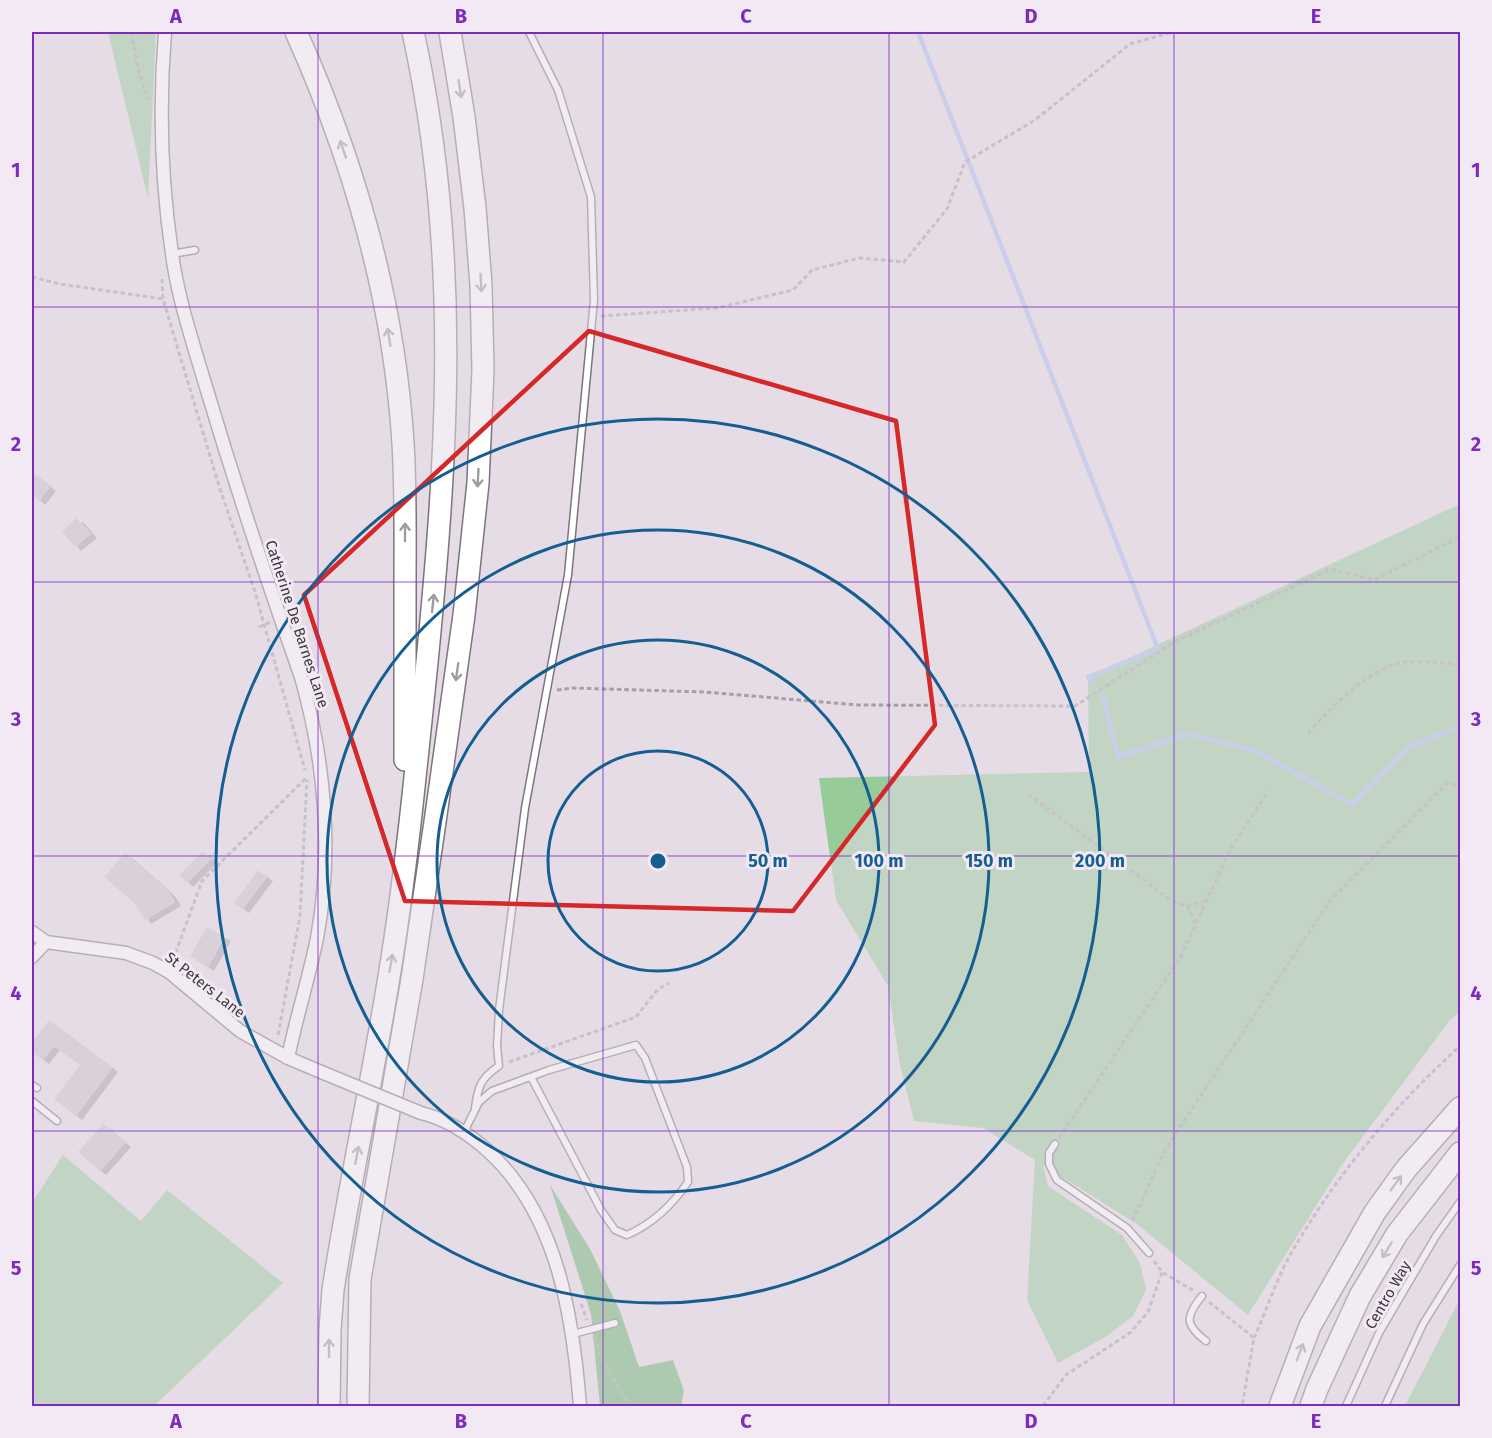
<svg xmlns="http://www.w3.org/2000/svg" width="1492" height="1438" font-family="'Fira Sans',sans-serif">
  <style>
    .green { fill: #97cb99 }
    .forest { fill: #68b26d }
    .lines { fill: none; stroke-linecap: round; stroke-linejoin: round }
    .stream { stroke: #a6bff0; stroke-width: 4.5 }
    .building { fill: #ccc2cd; filter: url(#shadow) }
    .lane-casing { stroke: #7d757e; stroke-width: 9 }
    .street-casing { stroke: #7d757e; stroke-width: 15 }
    .highway-casing { stroke: #7d757e; stroke-width: 24 }
    .path { stroke: #a59fa6; stroke-width: 3; stroke-dasharray: 4.5 3; stroke-linecap: butt }
    .lane { stroke: #fff; stroke-width: 6 }
    .street { stroke: #fff; stroke-width: 12 }
    .highway { stroke: #fff; stroke-width: 21 }
    .street-bridge-casing { stroke: #7d757e; stroke-width: 15; stroke-linecap: butt }
    .street-bridge { stroke: #fff; stroke-width: 12 }
    .oneway { stroke: #9e9c9e }
    .marked { fill: none; stroke: #d62828; stroke-width: 4.5; stroke-linejoin: round }
    .grid { fill: none; stroke: #7b2cbf; stroke-width: 1.5; stroke-opacity: 0.55 }
    .ring { fill: none; stroke: #145e92; stroke-width: 3 }
    .labels { text-anchor: middle; stroke-width: 6; stroke-linejoin: round; paint-order: stroke }
    .street-label { font-size: 15px; fill: #3c393d; stroke: #f3e9f4 }
    .centre { fill: #145e92; stroke: #f3e9f4; stroke-width: 3 }
    .ring-label { font-size: 18px; text-anchor: middle; font-weight: bold; fill: #145e92; stroke: #f3e9f4; stroke-width: 6; stroke-linejoin: round; paint-order: stroke }
    .neatline { fill: none; stroke: #7b2cbf; stroke-width: 2 }
    .grid-label { font-size: 20px; text-anchor: middle; font-weight: bold; fill: #7b2cbf }
  </style>
  <defs>
    <filter id="shadow"><feDropShadow dx="6" dy="4" stdDeviation="0" flood-color="#0004"/></filter>
  </defs>
  <rect width="100%" height="100%" fill="#e5dce6"/>
  <g class="green">
    <polygon points="108,32 156,32 148,198"/>
    <polygon points="1460,504 1460,1012 1450,1020 1341,1166 1248,1315 1138,1225 1043,1165 1048,1186 1122,1235 1140,1263 1146,1290 1133,1316 1107,1336 1058,1363 1027,1300 1035,1160 983,1128 914,1121 900,1065 888,986 836,900 819,778 1089,772 1088,677"/>
    <polygon points="63,1155 141,1221 167,1190 283,1283 154,1406 32,1406 32,1203"/>
    <polygon points="1460,1299 1460,1406 1405,1406"/>
  </g>
  <polygon class="forest" points="550,1185 590,1249 620,1311 639,1367 673,1360 684,1391 681,1406 600,1406 591,1314"/>
  <g class="lines">
    <g class="stream">
      <polyline points="918,32 1158,649 1088,677 1094,684"/>
      <polyline points="1103,697 1118,757 1188,734 1256,751 1352,805 1412,745 1460,727"/>
    </g>
  </g>
  <g class="building">
    <polygon points="32,472 50,487 39,501 32,494"/>
    <polygon points="77,518 91,534 75,547 62,531"/>
    <polygon points="203,851 211,859 187,883 179,875"/>
    <polygon points="125,853 169,892 175,902 145,920 135,904 104,877"/>
    <polygon points="258,870 267,877 243,909 234,903"/>
    <polygon points="207,927 225,937 208,967 190,956"/>
    <polygon points="49,1020 112,1068 76,1116 54,1099 80,1065 54,1046 43,1060 32,1052 32,1043"/>
    <polygon points="103,1124 125,1143 100,1171 78,1152"/>
  </g>
  <g class="lines">
    <g class="lane-casing">
      <g id="lane">
        <polyline points="172,254 195,250"/>
        <polyline points="32,1085 37,1088"/>
        <polyline points="32,1101 57,1121"/>
        <path d="M475 1108C478 1086 481 1078 499 1066L497 1046 499 1010 525 808 568 575 594 300 591 197 558 90 529 32"/>
        <path d="M464 1132 479 1102 492 1091 549 1070 636 1045 645 1058 687 1167 688 1182C673 1204 652 1224 627 1235L615 1230 601 1210 531 1077"/>
        <polyline points="1055,1144 1049,1153 1049,1164 1057,1180 1127,1228 1149,1253"/>
        <path d="M1202 1296C1185 1317 1185 1325 1206 1341"/>
        <polyline points="573,1334 615,1323"/>
        <polyline points="1346,1406 1379,1333 1436,1236 1460,1202"/>
        <polyline points="1385,1406 1423,1324 1460,1265"/>
      </g>
    </g>
    <g class="street-casing">
      <g id="street">
        <path d="M165 32C159 106 161 180 172 254 178 299 193 343 206 387 235 484 267 581 301 677 325 761 333 852 317 938 309 978 296 1018 288 1058L326 1074"/>
        <polyline points="32,932 46,942 126,953 153,963 169,972 240,1031 288,1058"/>
        <polyline points="32,957 46,942"/>
        <path d="M421 1113C446 1119 469 1134 488 1151 558 1215 573 1317 580 1406"/>
      </g>
    </g>
    <g class="highway-casing">
      <g id="highway">
        <path d="M296 32C354 161 394 300 403 443 406 491 405 539 405 588 405 645 405 703 405 760"/>
        <path d="M329 1406 330 1330 333 1290C350 1179 375 1069 392 958 407 863 416 768 426 672 448 453 461 249 413 32"/>
        <polyline points="358,1406 360,1279 412,979 436,815 464,615 478,483 483,370 481,285 475,208 464,117 450,32"/>
        <polyline points="1280,1406 1310,1326 1375,1212 1406,1169 1460,1108"/>
        <polyline points="1311,1406 1317,1389 1360,1296 1397,1234 1460,1153"/>
      </g>
    </g>
    <g class="path">
      <polyline points="131,32 139,72 148,100"/>
      <polyline points="32,277 60,284 163,299"/>
      <polyline points="162,279 163,299 219,486 255,592 305,770"/>
      <polyline points="601,316 717,308 793,290 812,270 859,258 904,262 947,209 965,162 1035,120 1130,44 1173,32"/>
      <polyline points="259,627 270,622"/>
      <polyline points="557,690 572,688 705,692 858,705 1075,706 1176,641 1331,569 1374,580 1460,537"/>
      <path d="M1308 733C1331 708 1366 671 1400 663 1414 659 1445 664 1460 664"/>
      <polyline points="1028,794 1172,901 1187,906 1207,901"/>
      <polyline points="1187,906 1196,925"/>
      <polyline points="173,960 202,881 306,778"/>
      <polyline points="278,1035 300,916 307,780"/>
      <polyline points="509,1062 636,1017 658,989 669,983"/>
      <polyline points="1059,1138 1180,958 1231,848 1268,792"/>
      <polyline points="1134,1221 1133,1219 1165,1150 1329,902 1446,784 1460,785"/>
      <polyline points="1154,1261 1162,1272 1194,1291"/>
      <polyline points="1209,1302 1254,1338 1242,1406"/>
      <polyline points="581,1304 587,1320"/>
      <polyline points="594,1337 605,1366 630,1406"/>
      <path d="M1254 1338C1267 1309 1277 1277 1293 1250 1338 1173 1395 1105 1460 1046"/>
      <polyline points="1043,1406 1066,1375 1131,1332 1148,1312 1162,1272"/>
    </g>
    <use href="#lane" class="lane"/>
    <use href="#street" class="street"/>
    <use href="#highway" class="highway"/>
    <g class="street-bridge-casing">
      <polyline id="street-bridge" points="326,1074 421,1113"/>
    </g>
    <use href="#street-bridge" class="street-bridge"/>
  </g>
  <defs><path id="oneway-shaft" d="M-6 0H5M1.5-3L5.5 0L1.5 3" fill="none" stroke-width="1.6" stroke-linecap="round" stroke-linejoin="round" transform="scale(1.5)"/></defs>
  <g class="oneway">
    <use href="#oneway-shaft" transform="translate(460 89) rotate(81)"/>
    <use href="#oneway-shaft" transform="translate(343 149) rotate(-109)"/>
    <use href="#oneway-shaft" transform="translate(481 283) rotate(87)"/>
    <use href="#oneway-shaft" transform="translate(389 337) rotate(-99)"/>
    <use href="#oneway-shaft" transform="translate(478 478) rotate(93)"/>
    <use href="#oneway-shaft" transform="translate(405 532) rotate(-90)"/>
    <use href="#oneway-shaft" transform="translate(433 603) rotate(-84)"/>
    <use href="#oneway-shaft" transform="translate(457 672) rotate(98)"/>
    <use href="#oneway-shaft" transform="translate(391 963) rotate(-80)"/>
    <use href="#oneway-shaft" transform="translate(357 1155) rotate(-79)"/>
    <use href="#oneway-shaft" transform="translate(1396 1183) rotate(-54)"/>
    <use href="#oneway-shaft" transform="translate(1387 1250) rotate(121)"/>
    <use href="#oneway-shaft" transform="translate(329 1348) rotate(-90)"/>
    <use href="#oneway-shaft" transform="translate(1300 1352) rotate(-69)"/>
  </g>
  <path d="M0 0H1492V1438H0ZM589 331 896 421 935 725 793 911 405 901 304 595Z" fill="#e5dce6" fill-opacity=".55" fill-rule="evenodd"/>
  <path class="marked" d="M589 331 896 421 935 725 793 911 405 901 304 595Z"/>
  <path class="grid" d="M318 32V1406M603 32V1406M889 32V1406M1174 32V1406M32 307H1460M32 582H1460M32 856H1460M32 1131H1460"/>
  <g class="ring">
    <circle cx="658" cy="861" r="110"/>
    <circle cx="658" cy="861" r="221"/>
    <circle cx="658" cy="861" r="331"/>
    <circle cx="658" cy="861" r="442"/>
  </g>
  <g class="labels">
    <g class="street-label">
      <text transform="translate(297 624) rotate(72)" y="5">Catherine De Barnes Lane</text>
      <text transform="translate(205 985) rotate(38)" y="5">St Peters Lane</text>
      <text transform="translate(1388 1295) rotate(-60)" y="5">Centro Way</text>
    </g>
  </g>
  <circle cx="658" cy="861" r="9" class="centre"/>
  <g class="ring-label">
    <text x="768" y="867">50 m</text>
    <text x="879" y="867">100 m</text>
    <text x="989" y="867">150 m</text>
    <text x="1100" y="867">200 m</text>
  </g>
  <rect width="1492" height="1438" fill="none" stroke="#f3e9f4" stroke-width="66"/>
  <rect x="33" y="33" width="1426" height="1372" class="neatline"/>
  <g class="grid-label">
    <text x="176" y="23">A</text>
    <text x="461" y="23">B</text>
    <text x="746" y="23">C</text>
    <text x="1031" y="23">D</text>
    <text x="1316" y="23">E</text>
    <text x="16" y="177">1</text>
    <text x="1476" y="177">1</text>
    <text x="16" y="451">2</text>
    <text x="1476" y="451">2</text>
    <text x="16" y="726">3</text>
    <text x="1476" y="726">3</text>
    <text x="16" y="1000">4</text>
    <text x="1476" y="1000">4</text>
    <text x="16" y="1275">5</text>
    <text x="1476" y="1275">5</text>
    <text x="176" y="1428">A</text>
    <text x="461" y="1428">B</text>
    <text x="746" y="1428">C</text>
    <text x="1031" y="1428">D</text>
    <text x="1316" y="1428">E</text>
  </g>
</svg>
